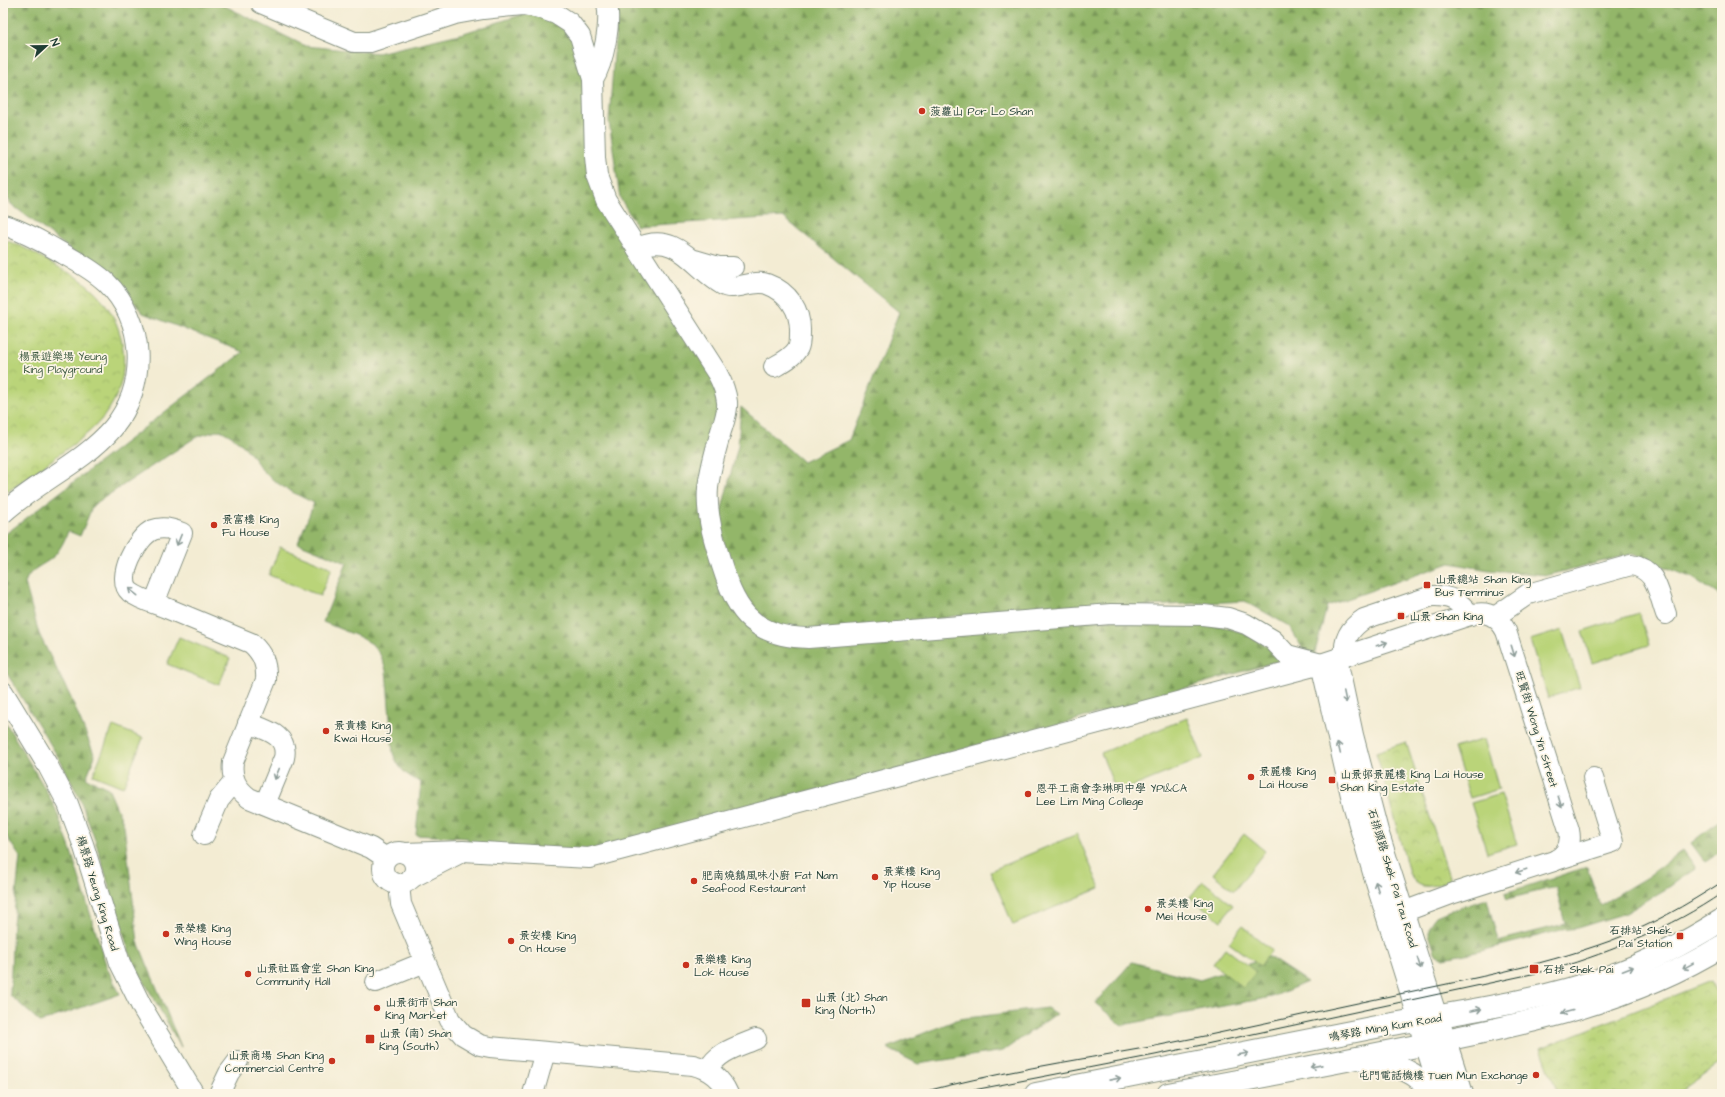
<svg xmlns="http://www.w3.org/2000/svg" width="1725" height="1097" font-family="'Architects Daughter','LXGW WenKai TC',sans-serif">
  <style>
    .forest { fill: url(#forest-firs); stroke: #597a4e }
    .park { fill: url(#park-crowns); stroke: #6c8856 }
    .garden { fill: #bad479; stroke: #6c8856 }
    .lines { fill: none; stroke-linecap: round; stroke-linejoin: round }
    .minor-casing { stroke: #899484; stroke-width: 22 }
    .major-casing { stroke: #899484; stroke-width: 24 }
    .minor { stroke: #fff; stroke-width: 20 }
    .major { stroke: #fff; stroke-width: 22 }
    .tram { stroke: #1f3d34; stroke-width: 1 }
    .oneway { stroke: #8f9e9a }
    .poi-dot { fill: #c8321e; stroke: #fcf5e5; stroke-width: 1.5 }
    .labels { text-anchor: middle; stroke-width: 3.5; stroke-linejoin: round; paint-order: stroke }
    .poi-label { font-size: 11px; fill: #1f3d34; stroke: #fcf5e5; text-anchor: start }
    .park-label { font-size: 11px; fill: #3e5b42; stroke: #fcf5e5 }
    .street-label { font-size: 11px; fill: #1f3d34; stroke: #fcf5e5 }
  </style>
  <defs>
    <pattern id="forest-firs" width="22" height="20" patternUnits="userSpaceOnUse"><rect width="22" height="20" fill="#93b669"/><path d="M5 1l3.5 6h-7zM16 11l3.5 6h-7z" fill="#779557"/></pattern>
    <pattern id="park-crowns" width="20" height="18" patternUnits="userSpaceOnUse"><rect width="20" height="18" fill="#bad479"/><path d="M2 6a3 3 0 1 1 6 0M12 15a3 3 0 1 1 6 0" fill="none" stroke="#9fb769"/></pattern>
  </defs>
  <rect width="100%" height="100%" fill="#fcf5e5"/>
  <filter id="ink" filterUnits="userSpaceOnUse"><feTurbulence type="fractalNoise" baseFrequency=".025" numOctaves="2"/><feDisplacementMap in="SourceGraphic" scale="8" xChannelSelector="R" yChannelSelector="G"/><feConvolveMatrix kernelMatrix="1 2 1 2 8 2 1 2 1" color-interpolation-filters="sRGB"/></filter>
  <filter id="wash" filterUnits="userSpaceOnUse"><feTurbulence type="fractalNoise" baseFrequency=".012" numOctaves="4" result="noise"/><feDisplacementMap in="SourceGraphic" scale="16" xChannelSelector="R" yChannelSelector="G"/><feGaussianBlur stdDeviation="0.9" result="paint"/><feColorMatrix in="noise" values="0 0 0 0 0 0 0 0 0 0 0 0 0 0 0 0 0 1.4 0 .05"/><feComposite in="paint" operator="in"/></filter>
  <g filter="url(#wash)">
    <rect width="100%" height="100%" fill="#f3ecd3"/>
    <g class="forest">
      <path d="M3 3H219L305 46 378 53 464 33 524 14 550 18 575 39 588 87 589 158 712 377 720 405 702 497 755 631 1111 620 1203 621 1255 636 1282 660 993 744 589 852 468 845V838L416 835 421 782C406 776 398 768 393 753L386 670 381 656 372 644 360 637 323 622 347 563 298 543 314 503C296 494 278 486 264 472 258 466 255 458 249 452 241 442 231 435 220 430L196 437 93 505 80 536 68 531C65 540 61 548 54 556 44 566 29 568 25 583L39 634 71 698 95 756 86 778 108 788 124 825 138 942 181 1047 131 958 95 840 80 799 60 760 3 667V536L243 352 143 313 123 290 11 204 3 190Z"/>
      <polygon points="610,3 1722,3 1722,597 1693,578 1632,554 1548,575 1489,570 1450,563 1327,606 1312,664 1289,626 1245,601 954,616 822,640 781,632 750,607 731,573 719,520 738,446 741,407 803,462 849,440 899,312 783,217 637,226 620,198 609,121 617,15"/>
      <polygon points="3,718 47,792 56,810 70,848 107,968 120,994 40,1022 10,995 13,924 20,857 3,831"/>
      <polygon points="1722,818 1722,851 1705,862 1691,843"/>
      <polygon points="1683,850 1696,868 1669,887 1626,913 1577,928 1561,930 1481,951 1444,958 1437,955 1435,952 1429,934 1429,927 1432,921 1436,916 1443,913 1487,899 1498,941 1565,924 1556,887 1507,899 1505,893 1587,867 1600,905 1647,877"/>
      <polygon points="1269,957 1307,982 1272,997 1122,1025 1095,1003 1132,962 1200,980"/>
      <polygon points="1047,1008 1056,1014 1003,1051 918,1064 887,1048 959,1019"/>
    </g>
    <g class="park">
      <path d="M3 240C20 244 35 254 50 262 63 270 79 277 91 288 125 318 135 370 109 409 95 431 73 444 53 459 36 471 20 483 3 495Z"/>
      <path d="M1406 742 1450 880C1433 886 1419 893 1409 873L1376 752Z"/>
      <polygon points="1711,981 1722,1001 1722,1062 1676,1094 1558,1094 1541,1048"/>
    </g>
    <g class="garden">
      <polygon points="280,547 332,568 320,596 269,575"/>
      <polygon points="1639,613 1649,645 1592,663 1582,631"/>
      <polygon points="1562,630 1580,687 1548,698 1530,640"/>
      <polygon points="179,637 230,658 219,685 167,664"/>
      <polygon points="1187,718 1203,758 1117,793 1101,753"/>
      <polygon points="113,726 143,738 123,787 93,775"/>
      <polygon points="1484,739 1499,789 1470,798 1454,748"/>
      <polygon points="1501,794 1517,844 1487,853 1471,803"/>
      <polygon points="1077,834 1100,888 1013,925 990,871"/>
      <polygon points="1244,834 1265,851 1234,891 1213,874"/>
      <polygon points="1203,881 1233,905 1221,921 1190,897"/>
      <polygon points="1242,926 1272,950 1260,966 1229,943"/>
      <polygon points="1225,948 1256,972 1243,988 1213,964"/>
    </g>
  </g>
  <g filter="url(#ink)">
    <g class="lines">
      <g class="minor-casing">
        <g id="minor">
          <path d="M261 3 354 42H370L455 14 483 9 523 5 539 8 556 14 570 23 580 36 593 79 595 157 597 176 606 200 717 373C722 382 726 392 727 402 728 412 724 422 721 431 716 450 710 468 708 488 706 511 712 534 719 556 734 607 749 637 808 638L1111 614 1203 615 1228 618 1246 624 1273 640 1287 655 1321 664"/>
          <path d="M593 79C604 62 611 23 607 3"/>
          <path d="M3 225C22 230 38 240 55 249 72 259 91 268 106 282 146 321 148 385 113 428 83 463 37 482 3 513"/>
          <path d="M637 248C678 230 693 268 723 285 733 292 754 279 767 284 789 292 801 311 800 333 800 338 800 344 798 348 793 357 783 362 774 367"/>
          <polyline points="695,260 719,267 733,267"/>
          <path d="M154 603 182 533C173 529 163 526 153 530 137 536 115 579 130 592 139 599 153 603 164 607 193 619 222 631 251 643 263 654 267 664 266 680L233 762C231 778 236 788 249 798L371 848 386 858"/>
          <path d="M1495 617 1528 594 1631 565C1657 569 1658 592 1666 614"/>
          <path d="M1345 656C1343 639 1350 628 1364 619L1432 596C1449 595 1460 601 1470 615"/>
          <polyline points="1337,659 1353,735 1378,831 1437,1017"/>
          <polyline points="1321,664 1353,804 1376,883 1419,1020"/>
          <polyline points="3,692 48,766 68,804 83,844 120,963 143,1009 194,1094"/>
          <path d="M248 723C266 730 289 735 284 758L265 804"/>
          <polyline points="204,835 219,800 234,782"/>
          <circle cx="399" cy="868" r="16"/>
          <path d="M404 853 463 851 589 858 1321 664 1470 615C1487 610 1498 616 1506 631L1569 830C1572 844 1567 855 1554 861L1454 893 1403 912"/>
          <polyline points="1556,860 1613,842 1593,778"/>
          <polyline points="411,878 458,854"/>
          <path d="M399 884 401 904 450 1020 463 1035 480 1045 490 1047 693 1065C710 1069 721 1078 728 1094"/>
          <polyline points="376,982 425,962"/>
          <path d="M708 1070C718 1051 737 1047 756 1039"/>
          <polyline points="219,1094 229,1073 238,1061"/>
          <polyline points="533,1094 545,1052"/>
        </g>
      </g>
      <g class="major-casing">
        <g id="major">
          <polyline points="1441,1028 1462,1094"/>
          <polyline points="1422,1031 1442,1094"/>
          <path d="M1365 1061C1398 1067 1412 1067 1434 1094"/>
          <path d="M1036 1094C1149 1072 1262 1049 1376 1027 1454 1013 1535 1003 1610 976 1650 962 1687 942 1722 920"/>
          <path d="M1168 1094C1254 1078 1340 1062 1426 1044 1528 1023 1632 1002 1722 946"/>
        </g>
      </g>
      <use href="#minor" class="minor"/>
      <use href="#major" class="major"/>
      <g class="tram">
        <path d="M915 1094C992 1073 1072 1061 1150 1047 1228 1032 1304 1014 1381 998 1458 981 1536 968 1610 941 1650 926 1686 905 1722 882"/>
        <path d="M953 1094 1155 1055 1555 969C1613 951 1671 928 1722 893"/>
      </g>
    </g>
    <defs><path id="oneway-shaft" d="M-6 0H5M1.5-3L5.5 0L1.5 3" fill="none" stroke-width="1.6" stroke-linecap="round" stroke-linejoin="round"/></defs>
    <g class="oneway">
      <use href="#oneway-shaft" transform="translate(179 540) rotate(112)"/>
      <use href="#oneway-shaft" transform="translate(133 592) rotate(-142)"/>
      <use href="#oneway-shaft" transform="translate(1382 644) rotate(-18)"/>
      <use href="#oneway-shaft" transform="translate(1513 651) rotate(73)"/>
      <use href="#oneway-shaft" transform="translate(1345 697) rotate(78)"/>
      <use href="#oneway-shaft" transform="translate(1339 748) rotate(-103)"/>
      <use href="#oneway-shaft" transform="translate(277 774) rotate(112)"/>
      <use href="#oneway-shaft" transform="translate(1560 802) rotate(73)"/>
      <use href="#oneway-shaft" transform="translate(1521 871) rotate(162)"/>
      <use href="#oneway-shaft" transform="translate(1377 887) rotate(-107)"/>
      <use href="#oneway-shaft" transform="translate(1419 963) rotate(72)"/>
      <use href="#oneway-shaft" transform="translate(1688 966) rotate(151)"/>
      <use href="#oneway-shaft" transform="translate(1628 969) rotate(-21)"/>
      <use href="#oneway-shaft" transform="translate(1476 1010) rotate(-12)"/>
      <use href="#oneway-shaft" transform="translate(1567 1012) rotate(166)"/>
      <use href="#oneway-shaft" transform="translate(1243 1054) rotate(-11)"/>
      <use href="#oneway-shaft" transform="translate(1316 1066) rotate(169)"/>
      <use href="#oneway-shaft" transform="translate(1115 1079) rotate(-11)"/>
    </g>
  </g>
  <g class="poi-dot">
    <circle cx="922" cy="111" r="4"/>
    <circle cx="214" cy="525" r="4"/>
    <rect x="1423" y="581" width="8" height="8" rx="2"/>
    <rect x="1397" y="612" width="8" height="8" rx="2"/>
    <circle cx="326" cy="731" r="4"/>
    <circle cx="1251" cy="777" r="4"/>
    <rect x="1328" y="776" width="8" height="8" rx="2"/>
    <circle cx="1028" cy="794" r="4"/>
    <circle cx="875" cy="877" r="4"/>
    <circle cx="694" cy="881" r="4"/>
    <circle cx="1148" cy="909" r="4"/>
    <circle cx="166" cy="934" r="4"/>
    <rect x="1676" y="932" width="8" height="8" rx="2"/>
    <circle cx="511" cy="941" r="4"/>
    <circle cx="686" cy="965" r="4"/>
    <rect x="1529" y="964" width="10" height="10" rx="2"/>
    <circle cx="248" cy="974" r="4"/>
    <rect x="801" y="998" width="10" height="10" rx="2"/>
    <circle cx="377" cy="1008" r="4"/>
    <rect x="365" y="1034" width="10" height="10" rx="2"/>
    <circle cx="332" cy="1061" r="4"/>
    <circle cx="1536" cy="1075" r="4"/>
  </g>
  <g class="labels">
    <g class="poi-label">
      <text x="930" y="115">菠蘿山 Por Lo Shan</text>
      <text x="222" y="523">景富樓 King<tspan x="222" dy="13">Fu House</tspan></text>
      <text x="1435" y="583">山景總站 Shan King<tspan x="1435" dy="13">Bus Terminus</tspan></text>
      <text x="1409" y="620">山景 Shan King</text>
      <text x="334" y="729">景貴樓 King<tspan x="334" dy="13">Kwai House</tspan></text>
      <text x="1259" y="775">景麗樓 King<tspan x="1259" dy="13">Lai House</tspan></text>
      <text x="1340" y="778">山景邨景麗樓 King Lai House<tspan x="1340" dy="13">Shan King Estate</tspan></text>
      <text x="1036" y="792">恩平工商會李琳明中學 YPI&amp;CA<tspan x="1036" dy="13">Lee Lim Ming College</tspan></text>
      <text x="883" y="875">景業樓 King<tspan x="883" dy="13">Yip House</tspan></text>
      <text x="702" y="879">肥南燒鵝風味小廚 Fat Nam<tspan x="702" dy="13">Seafood Restaurant</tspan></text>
      <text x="1156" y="907">景美樓 King<tspan x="1156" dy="13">Mei House</tspan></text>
      <text x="174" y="932">景榮樓 King<tspan x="174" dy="13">Wing House</tspan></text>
      <text x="1672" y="934" text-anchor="end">石排站 Shek<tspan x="1672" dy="13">Pai Station</tspan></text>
      <text x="519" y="939">景安樓 King<tspan x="519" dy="13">On House</tspan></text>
      <text x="694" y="963">景樂樓 King<tspan x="694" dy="13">Lok House</tspan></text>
      <text x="256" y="972">山景社區會堂 Shan King<tspan x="256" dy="13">Community Hall</tspan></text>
      <text x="1543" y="973">石排 Shek Pai</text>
      <text x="815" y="1001">山景 (北) Shan<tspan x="815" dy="13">King (North)</tspan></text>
      <text x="385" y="1006">山景街市 Shan<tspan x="385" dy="13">King Market</tspan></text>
      <text x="379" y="1037">山景 (南) Shan<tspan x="379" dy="13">King (South)</tspan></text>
      <text x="324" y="1059" text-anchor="end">山景商場 Shan King<tspan x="324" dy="13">Commercial Centre</tspan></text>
      <text x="1528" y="1079" text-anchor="end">屯門電話機樓 Tuen Mun Exchange</text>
    </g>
    <g class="park-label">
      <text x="63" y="360">楊景遊樂場 Yeung<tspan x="63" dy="13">King Playground</tspan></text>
    </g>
    <g class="street-label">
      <text transform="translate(1537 729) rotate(73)" y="4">旺賢街 Wong Yin Street</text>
      <text transform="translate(1393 878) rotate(73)" y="4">石排頭路 Shek Pai Tau Road</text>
      <text transform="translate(98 893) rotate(73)" y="4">楊景路 Yeung King Road</text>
      <text transform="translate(1385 1027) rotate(-10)" y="4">鳴琴路 Ming Kum Road</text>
    </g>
  </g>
  <rect width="1725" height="1097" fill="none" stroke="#fcf5e5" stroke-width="16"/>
  <g transform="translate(46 46) rotate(68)" stroke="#fcf5e5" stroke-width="3" paint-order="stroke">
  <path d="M0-3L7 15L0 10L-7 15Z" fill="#1f3d34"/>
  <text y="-6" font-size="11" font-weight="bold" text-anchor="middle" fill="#1f3d34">N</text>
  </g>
</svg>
